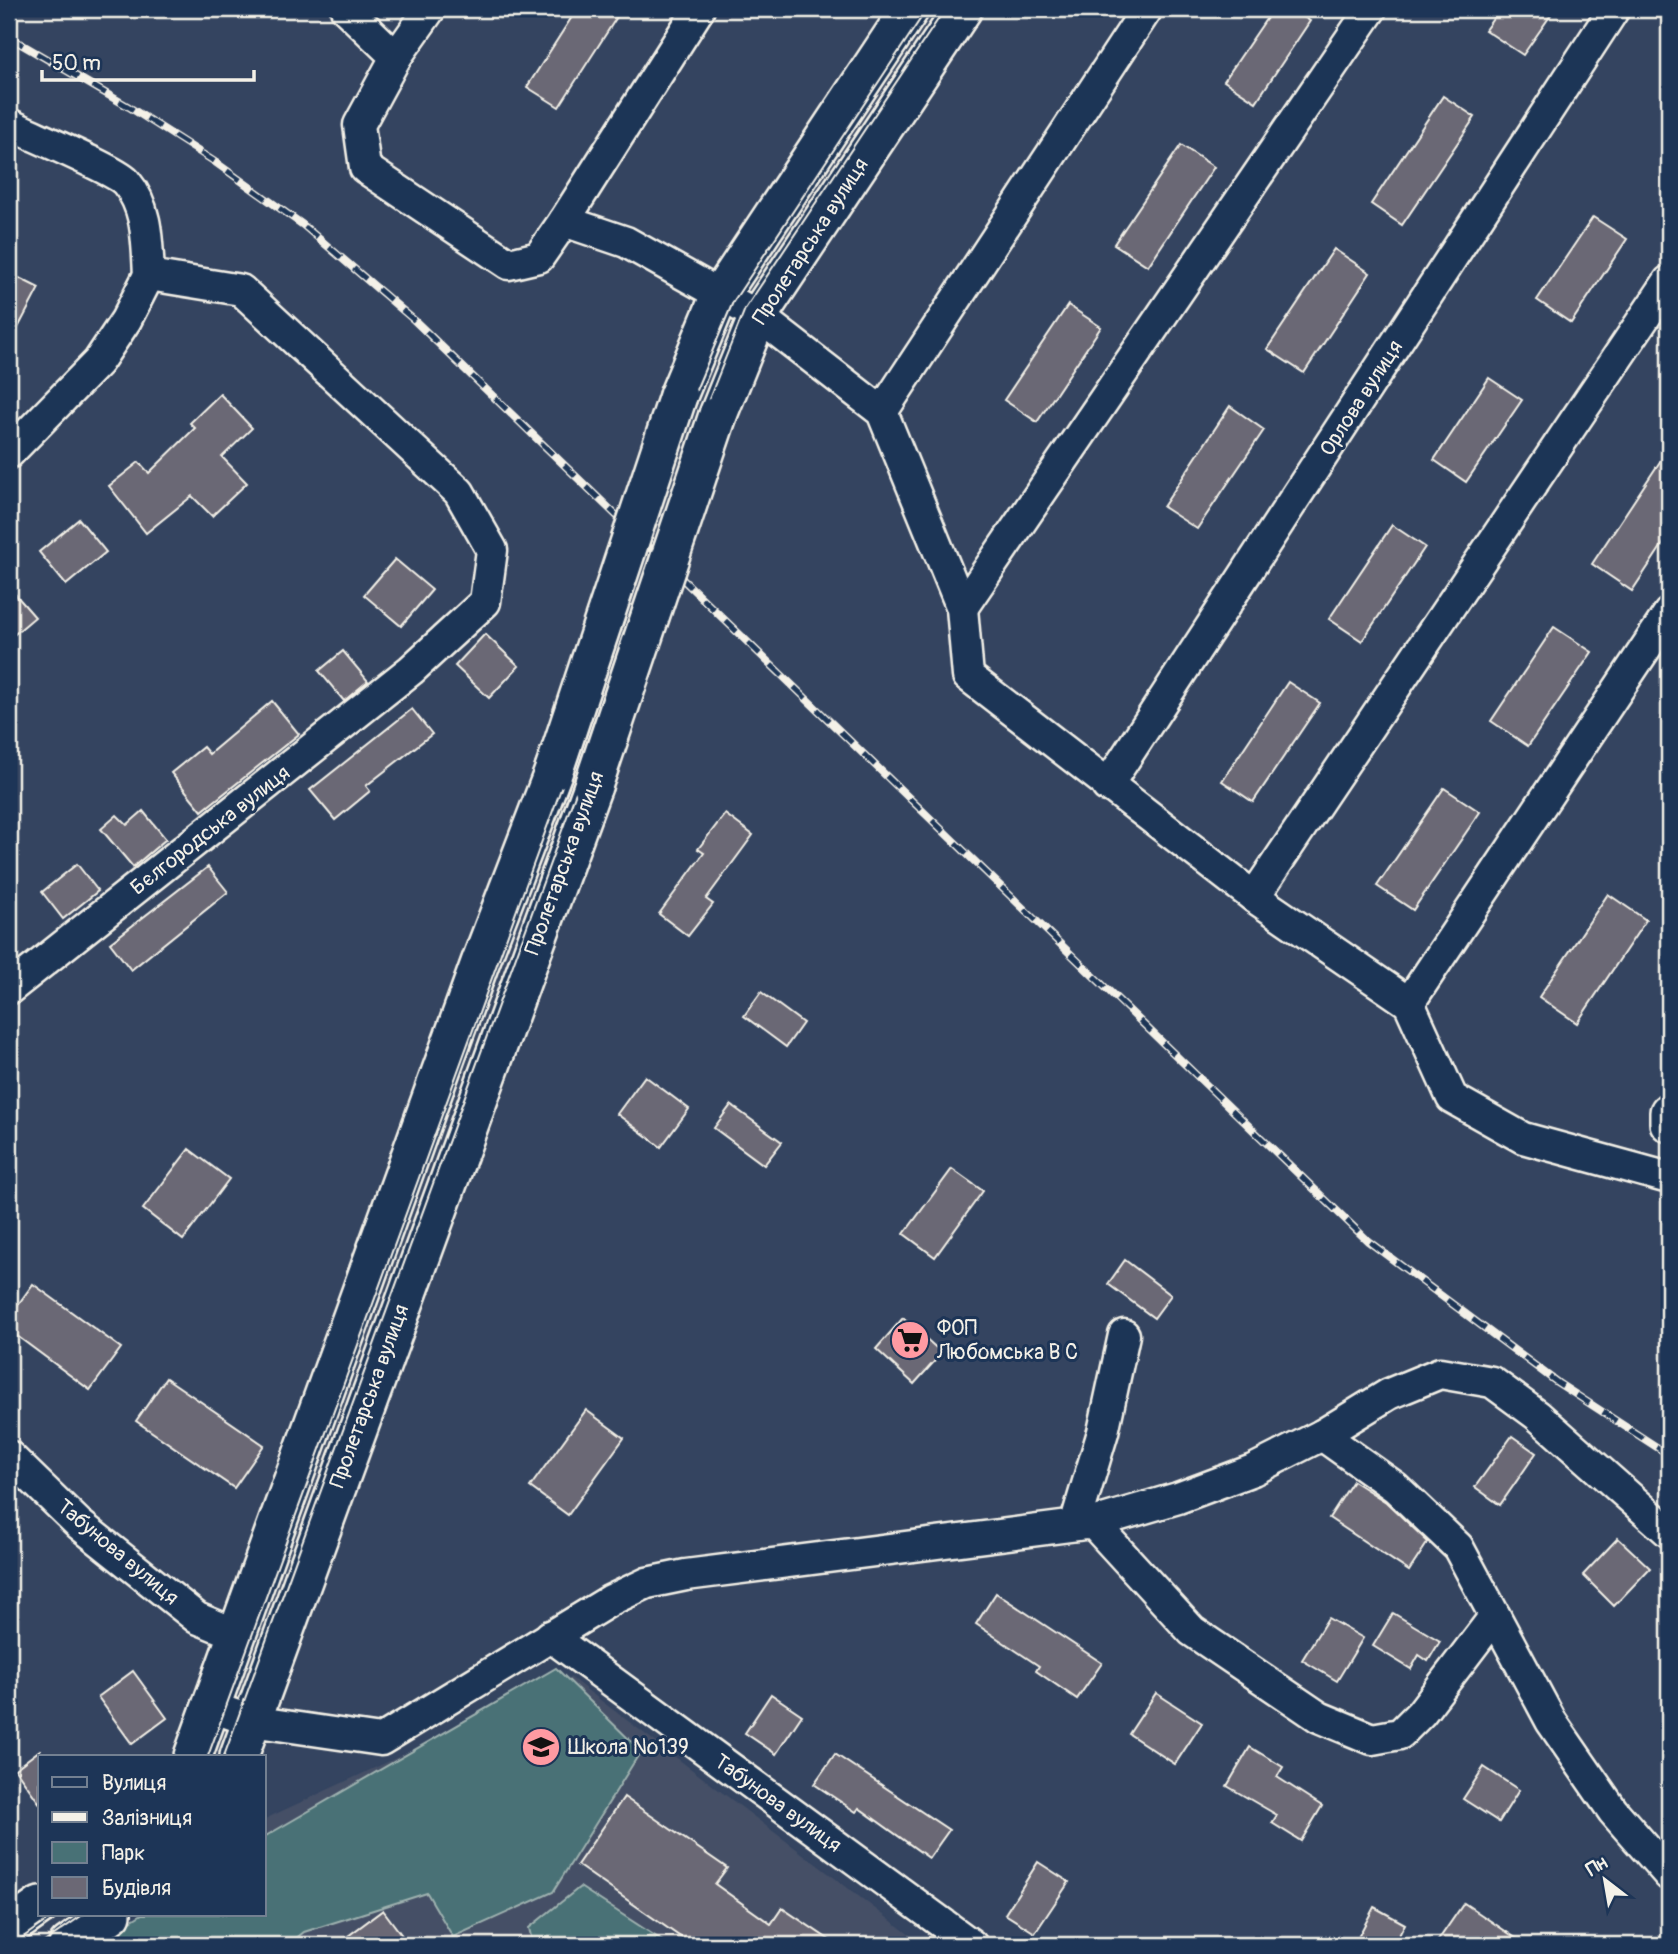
<svg xmlns="http://www.w3.org/2000/svg" width="1678" height="1954" font-family="Pangolin,sans-serif">
  <style>
    .built { fill: #444f66 }
    .green { fill: #487176; stroke: #9eb1af; stroke-width: 2 }
    .building { fill: #6b6875; stroke: #f4f1e8; stroke-width: 2 }
    .lines { fill: none; stroke-linecap: round; stroke-linejoin: round }
    .minor-casing { stroke: #f4f1e8; stroke-width: 35 }
    .major-casing { stroke: #f4f1e8; stroke-width: 42 }
    .minor { stroke: #1d3557; stroke-width: 30 }
    .major { stroke: #1d3557; stroke-width: 37 }
    .tram { stroke: #f4f1e8; stroke-width: 2 }
    .rail-casing { stroke: #f4f1e8; stroke-width: 8 }
    .rail { stroke: #1d3557; stroke-width: 5; stroke-dasharray: 16; stroke-linecap: butt }
    .major-bridge-casing { stroke: #f4f1e8; stroke-width: 42; stroke-linecap: butt }
    .major-bridge { stroke: #1d3557; stroke-width: 37 }
    .labels { text-anchor: middle; stroke-width: 6; stroke-linejoin: round; paint-order: stroke }
    .street-label { font-size: 21px; fill: #f4f1e8; stroke: #1d3557 }
    .poi-label { font-size: 21px; fill: #f4f1e8; stroke: #1d3557; text-anchor: start }
  </style>
  <rect width="100%" height="100%" fill="#344460"/>
  <filter id="ink" filterUnits="userSpaceOnUse"><feTurbulence type="fractalNoise" baseFrequency=".0143" numOctaves="2"/><feDisplacementMap in="SourceGraphic" scale="14" xChannelSelector="R" yChannelSelector="G"/><feConvolveMatrix kernelMatrix="1 2 1 2 8 2 1 2 1" color-interpolation-filters="sRGB"/></filter>
  <g filter="url(#ink)">
    <polygon class="built" points="570,1677 923,1945 108,1945 264,1914 264,1821 269,1817"/>
    <g class="green">
      <polygon points="556,1668 641,1751 553,1892 453,1937 427,1893 304,1932 288,1945 92,1945 142,1914 264,1914 264,1837"/>
      <polygon points="580,1887 669,1945 533,1945 529,1928"/>
    </g>
    <g class="building">
      <polygon points="577,9 622,9 559,107 527,87"/>
      <polygon points="1273,9 1291,9 1310,21 1256,102 1224,81"/>
      <polygon points="1500,9 1555,9 1523,55 1485,30"/>
      <polygon points="1443,96 1475,117 1402,225 1371,204"/>
      <polygon points="1181,145 1214,167 1148,266 1114,244"/>
      <polygon points="1593,217 1627,239 1571,323 1537,300"/>
      <polygon points="1334,249 1370,273 1304,373 1267,349"/>
      <polygon points="9,273 39,288 9,345"/>
      <polygon points="1068,305 1101,327 1037,422 1004,400"/>
      <polygon points="1489,378 1522,400 1466,482 1434,460"/>
      <polygon points="220,394 252,428 222,457 247,483 212,516 192,496 146,533 109,486 139,462 149,473 195,428 190,423"/>
      <polygon points="1230,406 1264,430 1197,529 1163,507"/>
      <polygon points="1669,448 1669,535 1632,591 1592,564"/>
      <polygon points="79,519 106,552 66,585 39,552"/>
      <polygon points="1392,525 1425,547 1362,641 1329,619"/>
      <polygon points="395,559 432,590 401,626 364,595"/>
      <polygon points="9,587 35,617 9,639"/>
      <polygon points="1554,627 1592,652 1528,746 1491,721"/>
      <polygon points="485,634 519,666 489,698 455,666"/>
      <polygon points="343,651 368,681 344,701 319,671"/>
      <polygon points="1288,682 1320,703 1253,802 1222,781"/>
      <polygon points="272,701 299,734 202,811 171,773 203,747 209,754"/>
      <polygon points="412,709 432,734 366,786 370,791 335,820 310,790"/>
      <polygon points="1444,788 1480,812 1413,910 1377,886"/>
      <polygon points="143,811 166,839 133,867 101,829 117,815 127,825"/>
      <polygon points="725,814 753,835 706,899 713,904 688,936 659,914 704,853 698,849"/>
      <polygon points="77,864 98,891 63,919 42,892"/>
      <polygon points="208,867 228,892 131,970 110,943"/>
      <polygon points="1608,894 1646,920 1577,1023 1539,997"/>
      <polygon points="761,992 803,1023 786,1047 744,1016"/>
      <polygon points="645,1076 689,1109 661,1147 617,1114"/>
      <polygon points="731,1105 782,1142 764,1165 714,1128"/>
      <polygon points="189,1149 229,1179 183,1240 143,1209"/>
      <polygon points="952,1169 983,1191 935,1257 904,1234"/>
      <polygon points="1125,1260 1171,1295 1154,1318 1108,1284"/>
      <polygon points="33,1284 121,1348 90,1390 9,1330 9,1317"/>
      <polygon points="903,1318 942,1353 914,1384 876,1349"/>
      <polygon points="166,1378 264,1445 234,1488 136,1421"/>
      <polygon points="586,1410 624,1438 568,1515 530,1487"/>
      <polygon points="1512,1436 1536,1453 1500,1505 1475,1487"/>
      <polygon points="1353,1481 1386,1502 1428,1542 1409,1571 1329,1518"/>
      <polygon points="1618,1538 1650,1568 1614,1606 1583,1575"/>
      <polygon points="996,1593 1102,1663 1077,1699 1036,1671 1039,1666 976,1624"/>
      <polygon points="1393,1613 1440,1641 1428,1661 1419,1655 1411,1669 1373,1646"/>
      <polygon points="1328,1618 1363,1638 1337,1681 1302,1660"/>
      <polygon points="133,1671 167,1718 132,1744 98,1697"/>
      <polygon points="1156,1693 1202,1723 1175,1764 1129,1734"/>
      <polygon points="771,1694 802,1715 776,1754 745,1733"/>
      <polygon points="1250,1747 1283,1767 1277,1777 1322,1806 1301,1841 1272,1823 1277,1815 1227,1786"/>
      <polygon points="40,1750 40,1804 15,1769"/>
      <polygon points="835,1754 949,1830 929,1858 859,1808 856,1812 814,1784"/>
      <polygon points="1484,1767 1519,1790 1499,1822 1463,1799"/>
      <polygon points="624,1797 727,1868 715,1884 771,1924 782,1908 837,1945 692,1945 577,1865"/>
      <polygon points="1038,1862 1069,1882 1035,1933 1005,1914"/>
      <polygon points="1464,1903 1526,1945 1435,1945"/>
      <polygon points="1374,1907 1405,1924 1394,1945 1354,1945"/>
      <polygon points="383,1910 409,1945 336,1945"/>
    </g>
    <g class="lines">
      <g class="minor-casing">
        <g id="minor">
          <polyline points="346,9 396,57 359,125 365,168 509,264 539,257 564,221 626,242 758,316 882,412 962,608 968,676 1254,897 1409,1003 1452,1098 1523,1138 1669,1178"/>
          <polyline points="396,57 430,9"/>
          <path d="M9 124C29 134 115 170 126 182 148 208 147 242 149 275L241 290 459 492 492 550 485 602 411 670 9 989"/>
          <polyline points="564,221 699,9"/>
          <polyline points="882,412 1147,9"/>
          <polyline points="9,453 98,362 126,320 149,275"/>
          <polyline points="962,608 1371,9"/>
          <polyline points="1107,786 1614,9"/>
          <polyline points="1254,897 1669,281"/>
          <polyline points="1409,1003 1669,613"/>
          <polyline points="1322,1435 1395,1487 1458,1547 1551,1721 1613,1811 1669,1875"/>
          <polyline points="9,1456 79,1524 197,1618 236,1634"/>
          <polyline points="1093,1523 1192,1631 1319,1717 1372,1739 1400,1734 1421,1713 1495,1616"/>
          <polyline points="1075,1525 1103,1432 1124,1335"/>
          <polyline points="550,1636 972,1945"/>
          <polyline points="212,1707 251,1721 381,1740 611,1600 647,1583 686,1575 1093,1523 1178,1498 1253,1470 1322,1435 1389,1394 1440,1373 1492,1382 1537,1415 1669,1532"/>
        </g>
      </g>
      <g class="major-casing">
        <g id="major">
          <polyline points="678,396 720,295 910,9"/>
          <polyline points="718,415 758,316 963,9"/>
          <polyline points="1669,1112 1669,1123"/>
          <polyline points="193,1756 480,963 554,770"/>
          <polyline points="239,1756 593,786"/>
          <polyline points="9,1928 40,1906"/>
          <polyline points="68,1945 112,1914"/>
        </g>
      </g>
      <use href="#minor" class="minor"/>
      <use href="#major" class="major"/>
      <g class="tram">
        <polyline points="208,1756 566,775 691,402 733,302 927,9"/>
        <polyline points="224,1756 580,781 705,409 745,309 945,9"/>
        <polyline points="12,1945 56,1914"/>
        <polyline points="40,1945 84,1914"/>
      </g>
      <g class="rail-casing">
        <polyline id="rail" points="9,37 129,107 215,162 303,225 414,320 1368,1241 1558,1383 1669,1455"/>
      </g>
      <use href="#rail" class="rail"/>
      <g class="major-bridge-casing">
        <g id="major-bridge">
          <polyline points="554,770 678,396"/>
          <polyline points="593,786 718,415"/>
        </g>
      </g>
      <use href="#major-bridge" class="major-bridge"/>
    </g>
  </g>
  <defs>
    <g id="supermarket-disc" transform="scale(2.0125)"><circle r="9.5" fill="#ff9aa2" stroke="#1d3557"/><path d="M-6-5.5h2.5l.6 2H6L4.5 2H-2.5L-4.4-4H-6ZM-1.5 3.2a1.3 1.3 0 1 0 .1 0ZM3 3.2a1.3 1.3 0 1 0 .1 0Z" fill="#111"/></g>
    <g id="school-disc" transform="scale(2.0125)"><circle r="9.5" fill="#ff9aa2" stroke="#1d3557"/><path d="M0-5L7-2L0 1L-7-2ZM-4 1L0 2.5L4 1V4Q0 6-4 4Z" fill="#111"/></g>
  </defs>
  <g fill-rule="evenodd">
    <use href="#supermarket-disc" x="910" y="1340"/>
    <use href="#school-disc" x="541" y="1747"/>
  </g>
  <g class="labels">
    <g class="street-label">
      <text transform="translate(810 241) rotate(-57)" y="7">Пролетарська вулиця</text>
      <text transform="translate(1361 398) rotate(-57)" y="7">Орлова вулиця</text>
      <text transform="translate(210 830) rotate(-38)" y="7">Бєлгородська вулиця</text>
      <text transform="translate(564 863) rotate(-70)" y="7">Пролетарська вулиця</text>
      <text transform="translate(369 1396) rotate(-70)" y="7">Пролетарська вулиця</text>
      <text transform="translate(118 1552) rotate(40)" y="7">Табунова вулиця</text>
      <text transform="translate(778 1803) rotate(36)" y="7">Табунова вулиця</text>
    </g>
    <g class="poi-label">
      <text x="937" y="1335">ФОП<tspan x="937" dy="24">Любомська В С</tspan></text>
      <text x="568" y="1754">Школа №139</text>
    </g>
  </g>
  <rect width="1678" height="1954" fill="none" stroke="#1d3557" stroke-width="35"/>
  <rect x="18" y="18" width="1643" height="1919" fill="none" stroke="#f4f1e8" stroke-width="2.5" filter="url(#ink)"/>
  <rect x="38" y="1755" width="228" height="161" fill="#1d3557" stroke="#738091" stroke-width="2"/>
  <rect x="52" y="1777" width="35" height="10" fill="#1d3557" stroke="#738091" stroke-width="2"/>
  <text x="102" y="1790" font-size="21" fill="#f4f1e8">Вулиця</text>
  <rect x="52" y="1812" width="35" height="10" fill="#f4f1e8" stroke="#738091" stroke-width="2"/>
  <text x="102" y="1825" font-size="21" fill="#f4f1e8">Залізниця</text>
  <rect x="52" y="1842" width="35" height="21" fill="#487176" stroke="#738091" stroke-width="2"/>
  <text x="102" y="1860" font-size="21" fill="#f4f1e8">Парк</text>
  <rect x="52" y="1877" width="35" height="21" fill="#6b6875" stroke="#738091" stroke-width="2"/>
  <text x="102" y="1895" font-size="21" fill="#f4f1e8">Будівля</text>
  <g transform="translate(1605 1880) rotate(329)" stroke="#1d3557" stroke-width="5" paint-order="stroke">
  <path d="M0-5L12 26L0 18L-12 26Z" fill="#f4f1e8"/>
  <text y="-10" font-size="19" font-weight="bold" text-anchor="middle" fill="#f4f1e8">Пн</text>
  </g>
  <path d="M42 70v10h212v-10" fill="none" stroke="#f4f1e8" stroke-width="3.5"/>
  <text x="52" y="70" font-size="21" fill="#f4f1e8" stroke="#1d3557" stroke-width="5" paint-order="stroke">50 m</text>
</svg>
